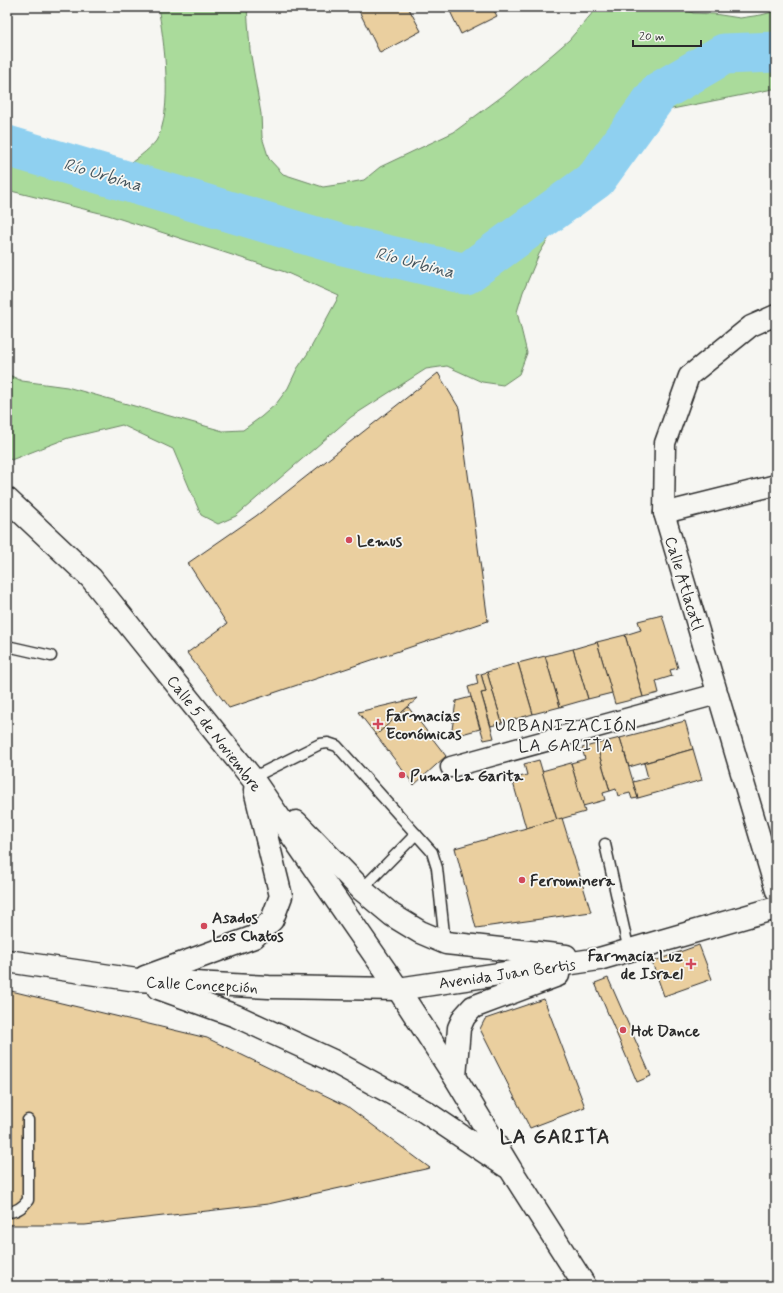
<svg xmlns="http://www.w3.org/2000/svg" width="783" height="1293" font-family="Mynerve,sans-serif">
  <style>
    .green { fill: #aadb9b; stroke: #6a8363 }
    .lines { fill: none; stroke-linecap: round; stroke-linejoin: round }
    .river { stroke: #8fd0f0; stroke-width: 41 }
    .building { fill: #eacf9f; stroke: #2b2b2b }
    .lane-casing { stroke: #2b2b2b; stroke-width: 13 }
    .street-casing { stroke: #2b2b2b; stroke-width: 23 }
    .secondary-casing { stroke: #2b2b2b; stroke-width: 25 }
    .lane { stroke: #f6f6f2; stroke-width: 10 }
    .street { stroke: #f6f6f2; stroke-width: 20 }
    .secondary { stroke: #f6f6f2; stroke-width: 22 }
    .poi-dot { fill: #d1495b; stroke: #f6f6f2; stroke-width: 1.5 }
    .labels { text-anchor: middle; stroke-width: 3.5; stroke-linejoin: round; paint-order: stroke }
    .poi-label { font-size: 16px; font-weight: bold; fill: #2b2b2b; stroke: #f6f6f2; text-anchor: start }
    .street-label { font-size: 16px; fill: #2b2b2b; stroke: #f6f6f2 }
    .water-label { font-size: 17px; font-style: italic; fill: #44545c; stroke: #f6f6f2 }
    .neighbourhood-label { font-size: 17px; letter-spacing: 1px; fill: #2b2b2b; stroke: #f6f6f2 }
    .district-label { font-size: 20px; font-weight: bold; letter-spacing: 1px; fill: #2b2b2b; stroke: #f6f6f2 }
  </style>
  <rect width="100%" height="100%" fill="#f6f6f2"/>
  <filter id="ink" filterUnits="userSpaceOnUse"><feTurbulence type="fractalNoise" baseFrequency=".025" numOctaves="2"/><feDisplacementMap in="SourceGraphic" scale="8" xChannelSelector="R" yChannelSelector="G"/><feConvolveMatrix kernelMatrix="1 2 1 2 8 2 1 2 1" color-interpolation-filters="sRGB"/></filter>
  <g filter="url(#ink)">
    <path class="green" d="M158 7H247L250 50 261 114 262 137 269 159 283 174 323 187 343 184 364 180 380 167 454 132 504 95 554 53 569 40 595 10 600 7H680L693 13 714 14 740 18 761 15 776 11V87L773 89 657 112 582 209 550 236 539 254 523 292 517 312 527 353 519 374 503 385 482 382 447 366 426 369 351 417 236 516 218 524 201 515 173 449 122 425 68 438 11 460 7 456V374L22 381 67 387 223 431 243 430 261 417 276 404 288 388 297 369 308 353 339 296 285 272 108 215 7 190V127C44 146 84 161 125 167 135 160 149 150 156 141 174 113 164 39 158 7Z"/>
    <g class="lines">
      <polyline class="river" points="7,146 339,244 466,274 596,179 659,92 724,54 776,52"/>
    </g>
    <g class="building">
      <polygon points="357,7 408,7 421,31 380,53"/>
      <polygon points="448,7 492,7 497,16 461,34"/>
      <polygon points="438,373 459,408 488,621 229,708 187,653 227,624 188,563 256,516"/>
      <polygon points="662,615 678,668 670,670 672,676 656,681 659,693 643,697 625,635 641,630 638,621"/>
      <polygon points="625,635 643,697 615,704 597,642"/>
      <polygon points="597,642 612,693 588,699 573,649"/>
      <polygon points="573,649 588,699 560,707 545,656"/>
      <polygon points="545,656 560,707 533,714 518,663"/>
      <polygon points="518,663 533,714 502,723 487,672"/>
      <polygon points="487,672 502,723 491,726 481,693 486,692 481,674"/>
      <polygon points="481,674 486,692 481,693 494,738 484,740 468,687 478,684 476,675"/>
      <polygon points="471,697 480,729 451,737 456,701"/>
      <polygon points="418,698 376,735 358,712"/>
      <polygon points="408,707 446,756 414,785 376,735"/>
      <polygon points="685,721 693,749 629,767 620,738"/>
      <polygon points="620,738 638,798 632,799 630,793 618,796 616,789 610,791 596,744"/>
      <polygon points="596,744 610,791 603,793 605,800 583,806 571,763 585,759 582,748"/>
      <polygon points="693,749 702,780 638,798 633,782 648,778 644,763"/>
      <polygon points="539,760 557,820 526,828 512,779 527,775 524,764"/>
      <polygon points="571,763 585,812 557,820 542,771"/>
      <polygon points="562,818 591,912 476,928 455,848"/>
      <polygon points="699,945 712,979 664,996 652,962"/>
      <polygon points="608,978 651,1076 637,1082 595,983"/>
      <polygon points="7,990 207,1038 347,1106 430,1168 268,1204 85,1225 7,1225"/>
      <polygon points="544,999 585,1107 530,1128 480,1029 485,1019"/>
    </g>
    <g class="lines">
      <g class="lane-casing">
        <g id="lane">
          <polyline points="7,646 51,656"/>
          <polyline points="252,778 320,744 328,743 337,746 432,852 437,868 445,943"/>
          <polyline points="605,844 629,951"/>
          <polyline points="362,890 369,882 416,834"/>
          <path d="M7 1212C17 1212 23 1207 28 1200V1120"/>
        </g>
      </g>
      <g class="street-casing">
        <g id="street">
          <polyline points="776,315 751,326 689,376 665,443 664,513 776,891"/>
          <polyline points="664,513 776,485"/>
          <polyline points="451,767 717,694"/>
        </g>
      </g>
      <g class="secondary-casing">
        <g id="secondary">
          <polyline points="7,499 91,578 252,778 398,989 455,1077 511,1170 585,1286"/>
          <polyline points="296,822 362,890 392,915 420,932 446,943 566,956"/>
          <polyline points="7,961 137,980 269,987 398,989 599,959 776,908"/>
          <polyline points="145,977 254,937 272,920 281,896 255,790"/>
          <polyline points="158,988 236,1016 331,1060 424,1111 506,1166"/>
          <polyline points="455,1077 459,1028 464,1017 473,1007 558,975"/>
        </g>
      </g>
      <use href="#lane" class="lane"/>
      <use href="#street" class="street"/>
      <use href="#secondary" class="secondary"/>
    </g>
  </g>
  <g class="poi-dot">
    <circle cx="349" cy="540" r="4"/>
    <path d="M376 718h4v4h4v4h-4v4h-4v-4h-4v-4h4z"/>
    <circle cx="402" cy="775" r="4"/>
    <circle cx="522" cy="880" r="4"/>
    <circle cx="204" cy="926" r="4"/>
    <path d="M689 958h4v4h4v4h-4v4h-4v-4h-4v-4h4z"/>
    <circle cx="623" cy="1030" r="4"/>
  </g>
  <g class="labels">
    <g class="poi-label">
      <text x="357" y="546">Lemus</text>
      <text x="386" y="721">Farmacias<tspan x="386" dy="18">Económicas</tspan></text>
      <text x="410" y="781">Puma La Garita</text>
      <text x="530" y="886">Ferrominera</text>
      <text x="212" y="923">Asados<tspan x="212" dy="18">Los Chatos</tspan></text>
      <text x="683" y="961" text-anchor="end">Farmacia Luz<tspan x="683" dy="18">de Israel</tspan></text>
      <text x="631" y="1036">Hot Dance</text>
    </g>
    <g class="street-label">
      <text transform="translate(685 583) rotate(73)" y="6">Calle Atlacatl</text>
      <text transform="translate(215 733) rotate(52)" y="6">Calle 5 de Noviembre</text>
      <text transform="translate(507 973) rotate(-8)" y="6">Avenida Juan Bertis</text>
      <text transform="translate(202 984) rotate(3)" y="6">Calle Concepción</text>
    </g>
    <g class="water-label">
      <text transform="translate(103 174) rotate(16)" y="6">Río Urbina</text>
      <text transform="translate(415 262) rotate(14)" y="6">Río Urbina</text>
    </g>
    <g class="neighbourhood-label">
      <text x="566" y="731">URBANIZACIÓN<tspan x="566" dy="20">LA GARITA</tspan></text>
    </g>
    <g class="district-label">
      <text x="555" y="1143">LA GARITA</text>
    </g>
  </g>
  <rect width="783" height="1293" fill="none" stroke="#f6f6f2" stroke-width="24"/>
  <rect x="12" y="12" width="759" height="1269" fill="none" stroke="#2b2b2b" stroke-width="1.5" filter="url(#ink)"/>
  <path d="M633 40v6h68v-6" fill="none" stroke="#2b2b2b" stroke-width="2"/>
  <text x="639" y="40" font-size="12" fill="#2b2b2b" stroke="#f6f6f2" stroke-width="3" paint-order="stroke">20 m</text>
</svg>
